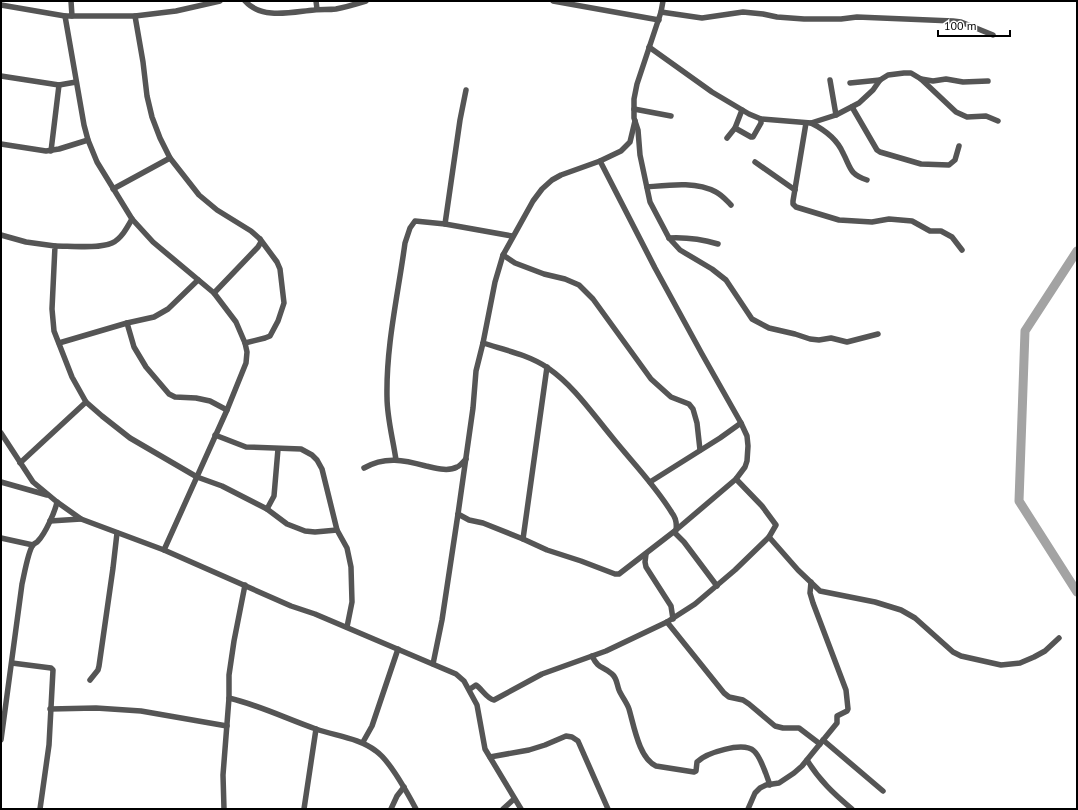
<svg xmlns="http://www.w3.org/2000/svg" width="1078" height="810" font-family="'PT Sans',sans-serif">
  <style>
    .lines { fill: none; stroke-linecap: round; stroke-linejoin: round }
    .river { stroke: #a3a3a3; stroke-width: 9 }
    .minor { stroke: #555; stroke-width: 5.5 }
  </style>
  <rect width="100%" height="100%" fill="#fff"/>
  <g class="lines">
    <polyline class="river" points="1077,251 1025,331 1019,501 1077,592"/>
    <g class="minor">
      <polyline points="71,1 72,16"/>
      <path d="M245 1C262 20 292 12 314 10 321 9 328 10 336 9 346 7 356 4 366 1"/>
      <polyline points="316,1 317,9"/>
      <polyline points="553,1 659,20"/>
      <polyline points="663,1 661,12 637,84 634,99 634,118 638,130 640,155 650,202 669,238 680,250 712,269 726,280 752,319 769,328 795,334 810,339 819,340 831,338 847,342 878,334"/>
      <polyline points="1,5 65,16 135,16 176,11 220,1"/>
      <polyline points="661,12 702,18 743,12 763,14 777,17 804,19 841,19 857,17 953,21 961,22 993,35"/>
      <polyline points="65,16 84,125 88,140 97,162 132,219 153,242 214,293 236,322 245,343 247,352 246,363 227,410 164,550"/>
      <polyline points="135,16 143,62 147,96 152,117 160,138 170,158 199,195 217,210 251,231 260,239 261,242 258,247 214,293"/>
      <polyline points="649,47 712,92 749,114 761,119 811,123 836,115 859,103 873,90 880,80 888,75 904,73 911,73 921,79 956,112 967,117 986,116 998,121"/>
      <polyline points="1,76 59,85 76,82"/>
      <polyline points="921,79 933,81 946,79 963,82 988,81"/>
      <polyline points="830,80 836,115"/>
      <polyline points="850,83 880,80"/>
      <polyline points="466,90 460,120 445,224 512,236"/>
      <polyline points="852,107 877,150 880,152 921,164 949,165 955,160 959,146"/>
      <polyline points="634,109 671,116"/>
      <polyline points="806,123 793,201 793,204 796,207 839,220 872,222 889,219 912,221 930,231 941,231 952,237 962,250"/>
      <path d="M811 123C825 130 837 139 843 153 851 168 849 174 867 180"/>
      <polyline points="735,128 751,137 753,137 761,123 761,119"/>
      <polyline points="727,138 735,128 742,110"/>
      <polyline points="1,144 46,151 59,149 88,140"/>
      <polyline points="51,151 59,85"/>
      <polyline points="755,162 795,190"/>
      <path d="M647 187C669 185 696 181 716 192 722 195 726 200 731 205"/>
      <polyline points="113,189 170,158"/>
      <polyline points="1,235 26,242 55,246 52,309 54,331 72,377 86,402 102,416 130,438 197,477 222,486 267,509 287,524 305,531 315,532 337,530"/>
      <path d="M669 238C687 237 701 239 718 244"/>
      <path d="M55 246C70 246 99 249 112 243 121 239 127 228 132 219"/>
      <polyline points="503,255 515,263 544,274 565,279 579,285 593,299 651,379 671,397 689,404 693,409 697,423 700,450"/>
      <polyline points="127,323 134,347 146,367 169,394 175,397 196,398 210,401 227,410"/>
      <polyline points="59,343 127,323 154,317 168,309 198,280"/>
      <polyline points="245,343 265,338 270,336 278,321 284,303 280,269 277,262 260,239"/>
      <path d="M483 343C505 350 529 355 548 368 574 386 592 413 612 437 632 462 655 485 672 513 676 518 677 523 676 530"/>
      <polyline points="1,433 33,482 57,502 81,519 164,550 291,606 315,614 456,674 464,681 477,705 485,749 521,809"/>
      <polyline points="215,435 246,447 301,449 312,455 317,460 322,469 337,530 347,548 351,567 352,602 347,627"/>
      <path d="M396 460C393 439 387 418 387 397 386 345 398 295 405 243L410 228 415 221 445 224"/>
      <polyline points="20,463 86,402"/>
      <path d="M364 468C385 456 404 460 426 466 435 468 448 472 457 467 460 466 463 462 466 459"/>
      <polyline points="1,482 47,495"/>
      <polyline points="650,482 720,438 741,423"/>
      <polyline points="267,509 274,496 278,449"/>
      <polyline points="458,514 469,520 483,523 523,539 547,550 581,561 615,574 619,574 676,530 736,479 745,467 747,461 748,446 747,436 741,423 702,354 655,268 600,161"/>
      <polyline points="50,521 81,519"/>
      <polyline points="674,532 684,542 717,586"/>
      <polyline points="769,537 798,570 820,591 875,602 901,610 915,618 953,652 961,656 1001,665 1020,663 1034,657 1045,651 1059,638"/>
      <polyline points="1,538 33,545"/>
      <polyline points="523,539 547,367"/>
      <polyline points="646,554 645,562 646,567 671,606 673,619"/>
      <polyline points="667,622 724,693 729,697 743,700 749,704 775,726 783,728 799,728 820,744"/>
      <path d="M592 656C599 670 602 665 612 674 617 678 617 685 619 690 622 697 627 703 629 709 634 726 639 758 656 766L694 772 696 771 697 762C706 753 743 741 754 751 761 757 767 777 770 785"/>
      <polyline points="12,663 51,668 53,670 49,745 40,809"/>
      <polyline points="433,664 442,620 458,514 473,408 476,371 483,343 495,282 503,255 533,201 542,189 552,180 561,175 600,161 621,151 630,142 635,121"/>
      <polyline points="90,680 98,670 99,666 113,568 117,533"/>
      <path d="M470 689 476 685C482 689 487 699 494 700L542 674 606 651 667 622 695 604 735 570 769 537 776 525 762 506 736 479"/>
      <path d="M229 698C259 705 287 719 316 729 336 736 359 738 376 751 389 760 408 794 416 809"/>
      <polyline points="50,709 96,708 141,711 227,726"/>
      <path d="M1 740 22 584C24 576 28 551 33 545 34 543 37 543 38 541 45 534 55 512 57 502"/>
      <polyline points="823,740 883,791"/>
      <polyline points="363,742 372,726 398,649"/>
      <polyline points="490,757 529,750 545,745 566,736 572,737 578,741 608,809"/>
      <path d="M807 760C819 780 834 794 852 809"/>
      <polyline points="224,809 223,775 229,698 229,675 234,641 245,585"/>
      <polyline points="304,809 316,729"/>
      <polyline points="391,809 397,796 404,787"/>
      <polyline points="503,809 514,799"/>
      <polyline points="748,809 755,793 760,788 766,785 779,783 794,773 802,766 837,723 837,716 847,711 848,709 846,690 813,603 810,593 811,582"/>
    </g>
  </g>
  <rect width="1078" height="810" fill="none" stroke="#000000" stroke-width="4"/>
  <path d="M938 30v6h72v-6" fill="none" stroke="#000000" stroke-width="2"/>
  <text x="944" y="30" font-size="12" fill="#000000" stroke="#ffffff" stroke-width="3" paint-order="stroke">100 m</text>
</svg>
